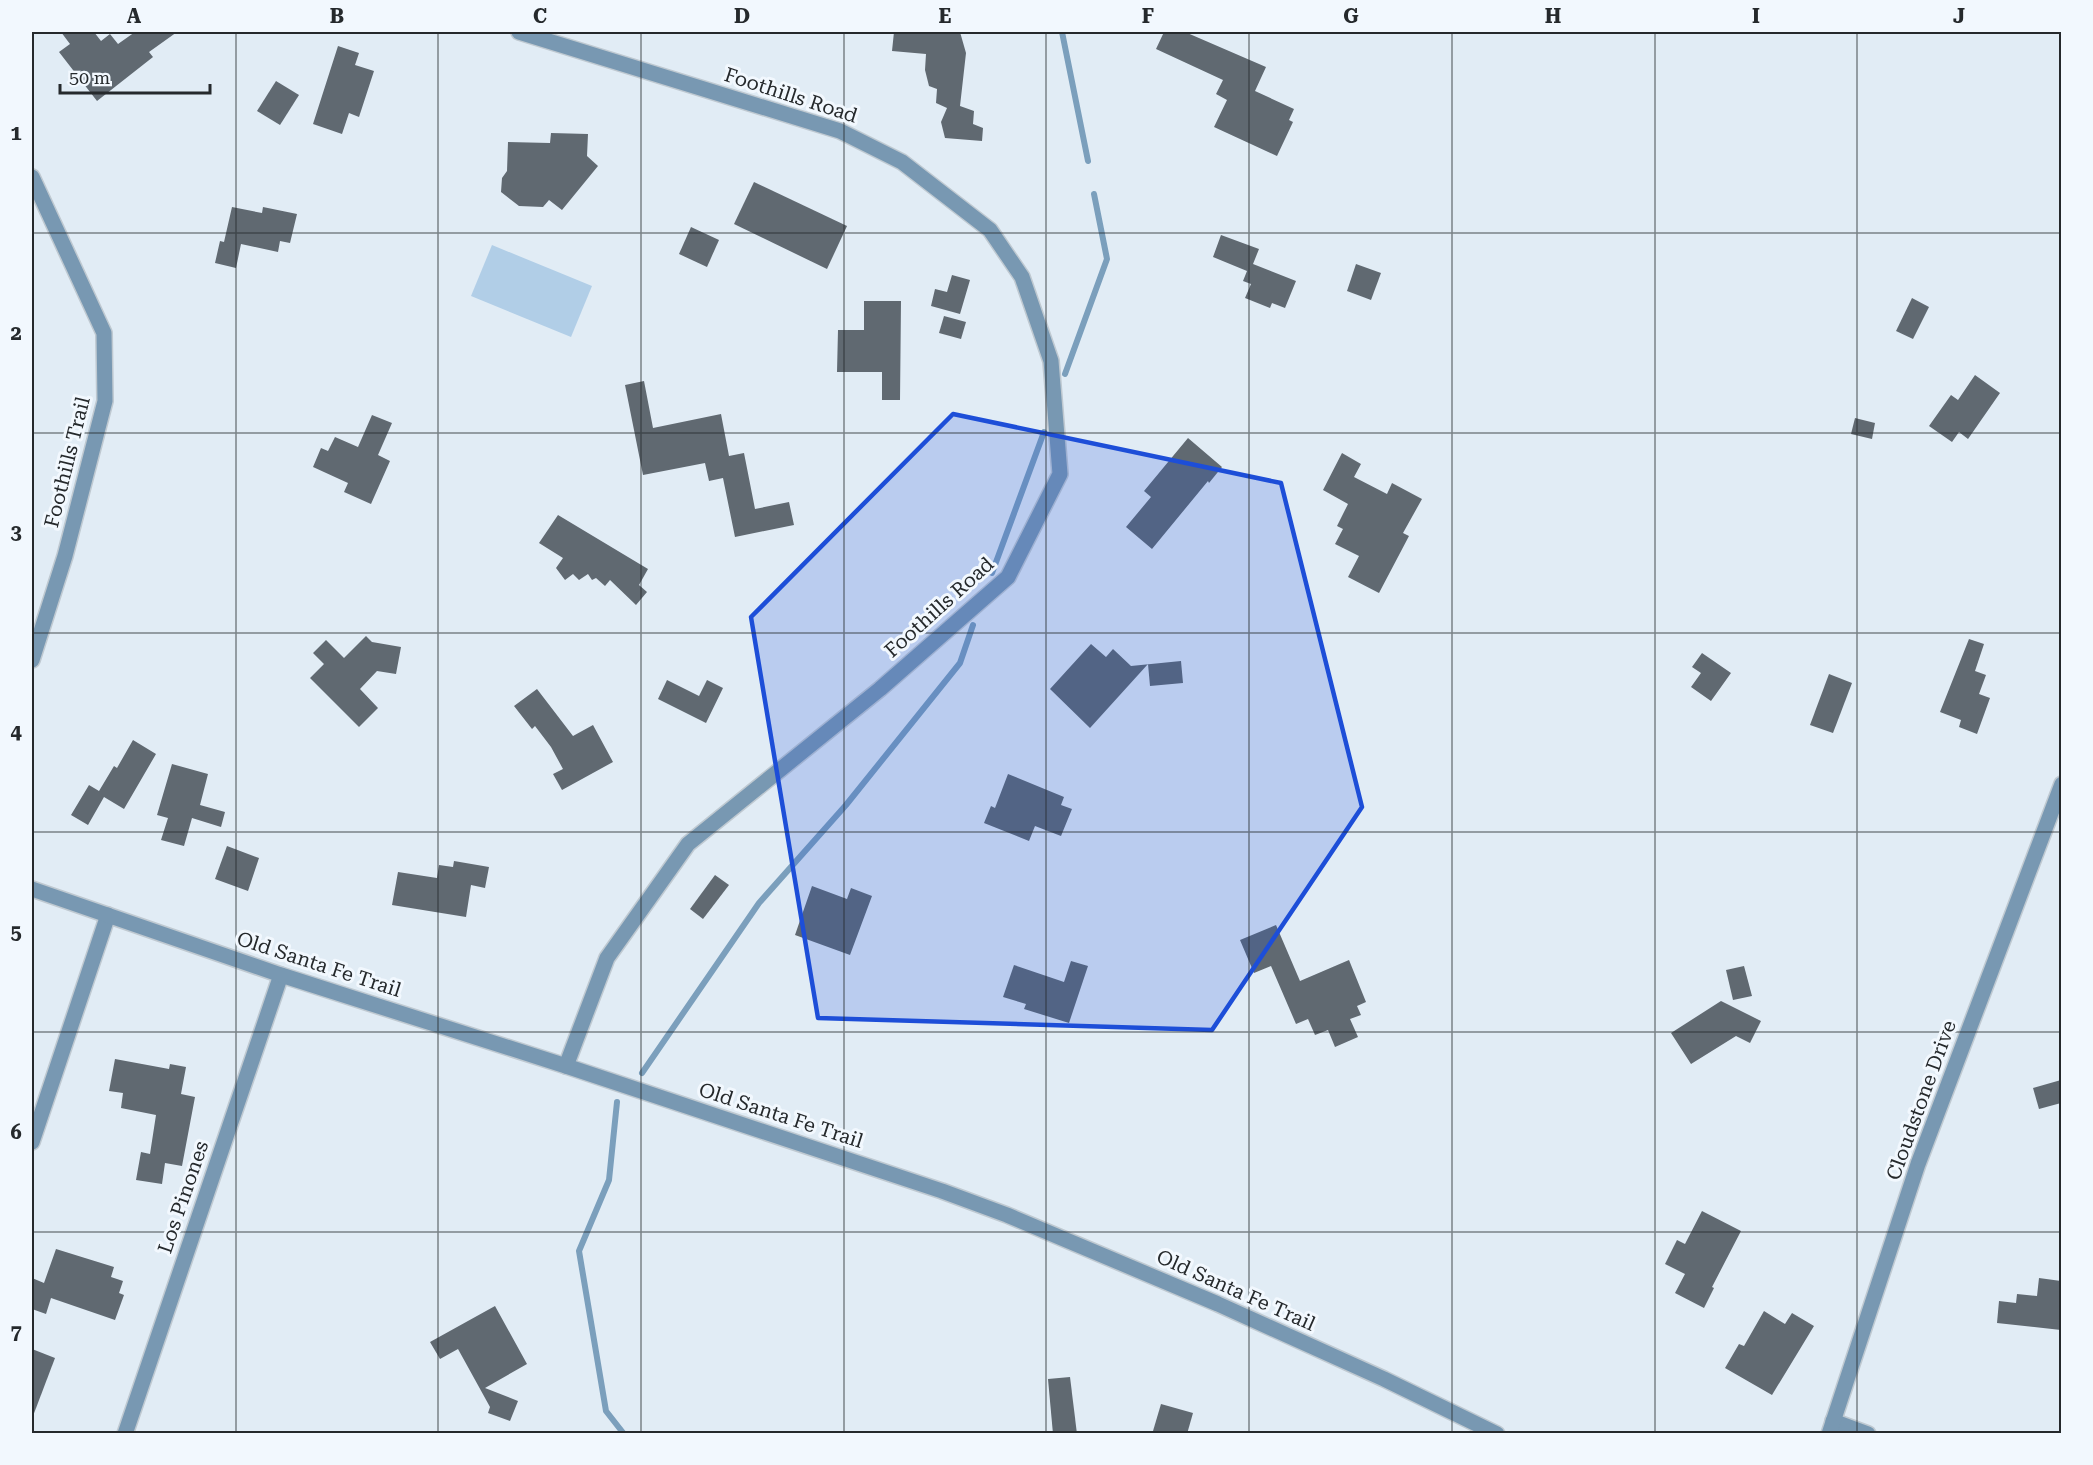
<svg xmlns="http://www.w3.org/2000/svg" width="2093" height="1465" font-family="'Roboto Serif',serif">
  <style>
    .green { fill: #b1cee7 }
    .lines { fill: none; stroke-linecap: round; stroke-linejoin: round }
    .stream { stroke: #7b9fbc; stroke-width: 6 }
    .building { fill: #606971 }
    .minor-casing { stroke: #bfc9d1; stroke-width: 18 }
    .tertiary-casing { stroke: #bfc9d1; stroke-width: 18 }
    .minor { stroke: #7898b2; stroke-width: 15 }
    .tertiary { stroke: #7898b2; stroke-width: 15 }
    .marked { fill: #1d4ed8; fill-opacity: 0.2; stroke: #1d4ed8; stroke-width: 4.5; stroke-linejoin: round }
    .grid { fill: none; stroke: #25292c; stroke-width: 1.5; stroke-opacity: 0.55 }
    .labels { text-anchor: middle; stroke-width: 6; stroke-linejoin: round; paint-order: stroke }
    .street-label { font-size: 20px; fill: #25292c; stroke: #f2f8fe }
    .neatline { fill: none; stroke: #25292c; stroke-width: 2 }
    .grid-label { font-size: 20px; text-anchor: middle; font-weight: bold; fill: #25292c }
  </style>
  <rect width="100%" height="100%" fill="#e1ecf5"/>
  <polygon class="green" points="492,245 592,286 571,337 471,296"/>
  <g class="lines">
    <g class="stream">
      <polyline points="1062,32 1088,161"/>
      <polyline points="1065,374 1107,259 1094,194"/>
      <polyline points="992,573 1044,432"/>
      <polyline points="642,1073 759,903 846,805 960,663 973,625"/>
      <polyline points="617,1102 609,1180 579,1251 606,1411 624,1434"/>
    </g>
  </g>
  <g class="building">
    <polygon points="61,32 94,32 101,41 110,34 118,44 135,32 177,32 149,52 153,57 97,101 59,52 70,44"/>
    <polygon points="894,32 960,32 966,53 960,106 974,111 973,124 983,128 982,141 945,138 941,122 947,108 936,103 937,89 929,86 925,70 926,54 892,51"/>
    <polygon points="1164,32 1185,32 1266,67 1255,91 1294,109 1289,120 1293,122 1277,156 1214,127 1227,100 1216,94 1223,80 1156,49"/>
    <polygon points="338,46 359,53 355,65 374,71 359,117 349,113 342,134 313,124"/>
    <polygon points="276,81 299,95 280,125 257,111"/>
    <polygon points="551,133 588,134 587,156 598,166 562,210 549,200 543,207 519,206 501,192 502,178 507,171 508,142 550,143"/>
    <polygon points="754,182 847,226 827,269 734,224"/>
    <polygon points="232,207 262,213 263,207 297,214 290,243 280,241 278,252 241,244 236,268 215,263 220,241 224,242"/>
    <polygon points="691,227 719,240 707,267 679,254"/>
    <polygon points="1221,235 1259,249 1253,264 1296,281 1285,308 1272,303 1270,308 1245,298 1251,284 1243,281 1247,271 1213,257"/>
    <polygon points="1356,264 1381,273 1371,300 1347,291"/>
    <polygon points="952,275 970,280 960,314 931,306 935,289 947,292"/>
    <polygon points="1912,298 1929,307 1913,339 1896,331"/>
    <polygon points="864,301 901,301 900,400 882,400 882,372 837,372 838,330 864,330"/>
    <polygon points="944,316 966,322 961,339 939,333"/>
    <polygon points="1975,375 2000,393 1968,439 1959,432 1952,442 1929,426 1951,395 1958,400"/>
    <polygon points="644,381 653,428 721,414 729,456 744,453 755,509 789,502 794,525 735,537 723,478 709,481 705,463 643,475 625,385"/>
    <polygon points="372,415 392,423 378,455 390,461 371,504 344,492 348,483 313,467 321,448 328,451 335,437 358,447"/>
    <polygon points="1855,418 1875,423 1872,439 1851,434"/>
    <polygon points="1188,438 1222,467 1209,483 1208,481 1152,549 1126,527 1151,497 1144,491"/>
    <polygon points="1342,453 1361,464 1354,477 1387,494 1392,483 1422,499 1403,533 1409,536 1379,593 1348,577 1359,556 1335,544 1343,529 1337,526 1348,504 1323,490"/>
    <polygon points="558,515 648,569 639,585 647,592 636,605 610,580 605,586 596,578 592,580 588,574 579,580 573,574 565,580 556,568 563,558 539,543"/>
    <polygon points="366,636 372,642 401,647 396,674 377,671 360,689 378,708 359,727 310,678 324,664 313,653 326,640 344,658"/>
    <polygon points="1969,639 1984,644 1975,671 1986,675 1979,694 1990,698 1977,734 1959,727 1961,720 1940,712"/>
    <polygon points="1091,644 1106,657 1113,649 1131,666 1181,661 1183,683 1150,686 1148,664 1090,728 1050,689"/>
    <polygon points="1702,653 1731,673 1711,701 1691,687 1701,673 1692,667"/>
    <polygon points="1829,674 1852,683 1833,733 1810,725"/>
    <polygon points="667,680 699,696 707,680 723,688 706,723 658,699"/>
    <polygon points="537,689 573,736 593,725 613,762 562,790 553,774 563,769 551,747 535,726 532,729 514,706"/>
    <polygon points="133,740 156,754 124,809 104,797 88,825 71,815 89,785 99,791 114,766 117,768"/>
    <polygon points="172,764 208,774 200,805 225,812 221,827 192,818 184,846 161,840 168,818 157,815"/>
    <polygon points="1008,774 1064,797 1061,805 1072,809 1061,836 1035,826 1029,841 984,823 991,806 995,808"/>
    <polygon points="227,846 259,858 248,891 215,879"/>
    <polygon points="454,861 489,867 485,888 471,885 466,917 392,905 398,872 437,878 439,865 453,867"/>
    <polygon points="715,875 729,885 703,919 690,909"/>
    <polygon points="812,886 847,899 851,888 872,896 850,955 795,935"/>
    <polygon points="1276,925 1300,981 1349,960 1366,1002 1357,1006 1361,1015 1350,1019 1358,1037 1335,1047 1328,1030 1315,1035 1308,1019 1296,1024 1271,966 1254,973 1240,940"/>
    <polygon points="1071,961 1088,966 1069,1023 1024,1009 1026,1004 1003,997 1014,965 1064,982"/>
    <polygon points="1744,966 1752,996 1733,1000 1726,970"/>
    <polygon points="1721,1001 1761,1021 1750,1043 1736,1036 1691,1064 1671,1033"/>
    <polygon points="115,1059 169,1069 170,1064 186,1067 181,1094 195,1097 182,1166 165,1163 162,1184 136,1180 141,1152 150,1154 156,1115 121,1108 123,1093 109,1091"/>
    <polygon points="2061,1080 2061,1103 2039,1109 2033,1088"/>
    <polygon points="1702,1211 1741,1231 1712,1287 1714,1288 1704,1308 1675,1293 1685,1274 1665,1264 1677,1240 1685,1244"/>
    <polygon points="56,1249 114,1267 111,1277 123,1281 119,1293 124,1295 115,1320 51,1298 46,1314 32,1309 32,1278 44,1283"/>
    <polygon points="2039,1278 2061,1281 2061,1330 1997,1323 1999,1301 2016,1303 2017,1294 2037,1296"/>
    <polygon points="495,1306 527,1364 485,1388 518,1401 510,1421 488,1413 490,1407 458,1349 440,1359 430,1342"/>
    <polygon points="1764,1311 1785,1324 1792,1313 1814,1326 1772,1395 1725,1368 1739,1344 1744,1346"/>
    <polygon points="32,1349 55,1358 33,1416 32,1415"/>
    <polygon points="1070,1377 1077,1434 1053,1434 1048,1379"/>
    <polygon points="1161,1404 1193,1413 1187,1434 1162,1434 1153,1431"/>
  </g>
  <g class="lines">
    <g class="minor-casing">
      <g id="minor">
        <polyline points="519,32 840,131 902,162 990,230 1022,277 1051,361 1060,474 1008,577 880,689 688,844 607,958 566,1066"/>
        <polyline points="32,177 104,333 105,401 65,556 32,660"/>
        <polyline points="32,1142 108,915"/>
        <polyline points="1833,1421 1868,1434"/>
        <polyline points="125,1434 281,975"/>
        <polyline points="1829,1434 1918,1164 2062,784"/>
      </g>
    </g>
    <g class="tertiary-casing">
      <polyline id="tertiary" points="32,889 281,975 566,1066 942,1191 1007,1215 1218,1304 1384,1379 1497,1434"/>
    </g>
    <use href="#minor" class="minor"/>
    <use href="#tertiary" class="tertiary"/>
  </g>
  <path class="marked" d="M953 414 1281 483 1362 807 1212 1030 818 1018 751 617Z"/>
  <path class="grid" d="M236 32V1434M438 32V1434M641 32V1434M844 32V1434M1046 32V1434M1249 32V1434M1452 32V1434M1655 32V1434M1857 32V1434M32 233H2062M32 433H2062M32 633H2062M32 832H2062M32 1032H2062M32 1232H2062"/>
  <g class="labels">
    <g class="street-label">
      <text transform="translate(791 95) rotate(18)" y="7">Foothills Road</text>
      <text transform="translate(67 462) rotate(-76)" y="7">Foothills Trail</text>
      <text transform="translate(939 607) rotate(-42)" y="7">Foothills Road</text>
      <text transform="translate(319 964) rotate(18)" y="7">Old Santa Fe Trail</text>
      <text transform="translate(1921 1100) rotate(-70)" y="7">Cloudstone Drive</text>
      <text transform="translate(781 1115) rotate(18)" y="7">Old Santa Fe Trail</text>
      <text transform="translate(183 1197) rotate(-71)" y="7">Los Pinones</text>
      <text transform="translate(1236 1290) rotate(24)" y="7">Old Santa Fe Trail</text>
    </g>
  </g>
  <rect width="2093" height="1465" fill="none" stroke="#f2f8fe" stroke-width="66"/>
  <path d="M60 84v9h150v-9" fill="none" stroke="#25292c" stroke-width="3"/>
  <text x="69" y="84" font-size="18" fill="#25292c" stroke="#f2f8fe" stroke-width="4.5" paint-order="stroke">50 m</text>
  <rect x="33" y="33" width="2027" height="1399" class="neatline"/>
  <g class="grid-label">
    <text x="134" y="23">A</text>
    <text x="337" y="23">B</text>
    <text x="540" y="23">C</text>
    <text x="742" y="23">D</text>
    <text x="945" y="23">E</text>
    <text x="1148" y="23">F</text>
    <text x="1351" y="23">G</text>
    <text x="1553" y="23">H</text>
    <text x="1756" y="23">I</text>
    <text x="1959" y="23">J</text>
    <text x="16" y="140">1</text>
    <text x="16" y="340">2</text>
    <text x="16" y="539">3</text>
    <text x="16" y="739">4</text>
    <text x="16" y="939">5</text>
    <text x="16" y="1139">6</text>
    <text x="16" y="1339">7</text>
  </g>
</svg>
